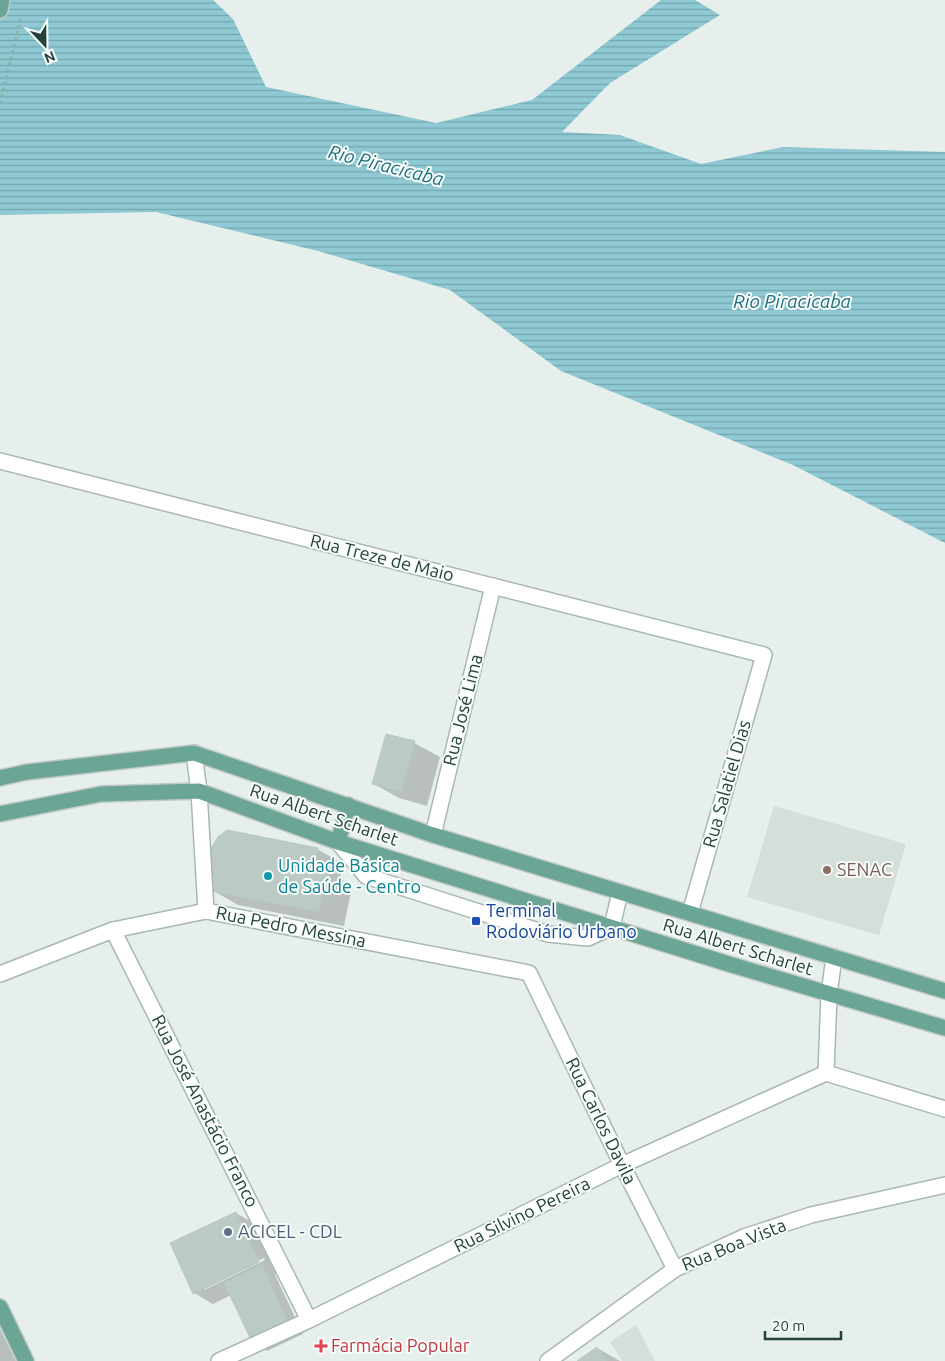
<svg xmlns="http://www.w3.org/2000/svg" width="945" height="1361" font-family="Ubuntu,sans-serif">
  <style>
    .built { fill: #d4dfda }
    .water { fill: url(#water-rules) }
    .shadow { fill: #0003; fill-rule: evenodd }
    .building { fill: #bbcac4; stroke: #b8c9c2 }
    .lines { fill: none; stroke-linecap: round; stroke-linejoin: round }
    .minor-casing { stroke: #a8b8b2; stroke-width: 18 }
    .major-casing { stroke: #c2cac8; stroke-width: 18 }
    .path { stroke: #86b3a5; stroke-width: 3; stroke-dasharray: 2.5 4; stroke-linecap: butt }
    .minor { stroke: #fff; stroke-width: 15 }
    .major { stroke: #6aa596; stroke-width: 15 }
    .education-dot { fill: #8d6e63; stroke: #f7fbf9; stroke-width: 2 }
    .culture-dot { fill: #0f9aa8; stroke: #f7fbf9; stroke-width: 2 }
    .transit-dot { fill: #1a4fb4; stroke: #f7fbf9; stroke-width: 2 }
    .service-dot { fill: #5c6f8a; stroke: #f7fbf9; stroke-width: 2 }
    .health-dot { fill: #e0444e; stroke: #f7fbf9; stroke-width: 2 }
    .labels { text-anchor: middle; stroke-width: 4; stroke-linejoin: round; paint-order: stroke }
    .street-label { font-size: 18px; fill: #24423a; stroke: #f7fbf9 }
    .culture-label { font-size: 18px; fill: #0d838f; stroke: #f7fbf9; text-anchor: start }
    .education-label { font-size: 18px; fill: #785e54; stroke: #f7fbf9; text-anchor: start }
    .transit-label { font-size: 18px; fill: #164399; stroke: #f7fbf9; text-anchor: start }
    .service-label { font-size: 18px; fill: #4e5e75; stroke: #f7fbf9; text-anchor: start }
    .health-label { font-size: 18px; fill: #be3a42; stroke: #f7fbf9; text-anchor: start }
    .water-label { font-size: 19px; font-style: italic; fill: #1c6f80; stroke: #f7fbf9 }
  </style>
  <defs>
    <pattern id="water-rules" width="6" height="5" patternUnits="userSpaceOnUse" patternTransform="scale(1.25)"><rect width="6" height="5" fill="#8ec9d4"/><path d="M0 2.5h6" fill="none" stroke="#74a5ad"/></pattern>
  </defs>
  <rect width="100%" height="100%" fill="#e6efeb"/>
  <g class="built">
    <polygon points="774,806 906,844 879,935 747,897"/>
    <polygon points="636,1325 655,1361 622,1361 610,1342"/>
  </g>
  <polygon class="water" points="0,0 213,0 233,19 266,87 436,123 532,100 661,0 695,0 720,15 610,83 562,132 620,135 701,164 783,147 945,152 945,543 793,465 561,371 450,290 318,251 156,212 0,215"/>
  <g class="shadow">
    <polygon points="414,743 440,757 427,806 399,798 374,784"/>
    <polygon points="317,849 343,864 340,879 352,886 344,926 238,905 212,890"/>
    <path d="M236 1213 255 1224 278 1273 275 1275 303 1334 267 1351 254 1343 231 1295 213 1304 194 1293ZM264 1258 265 1260 204 1290V1287Z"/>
    <polygon points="0,1329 16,1361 0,1361"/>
    <polygon points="597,1348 620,1361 579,1361"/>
  </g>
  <g class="building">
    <polygon points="386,734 415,741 401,792 372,784"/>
    <polygon points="227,830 318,848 314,868 327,870 319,912 211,891 209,882 211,848 218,837"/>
    <polygon points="236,1212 259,1262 193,1294 170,1243"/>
    <polygon points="262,1265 290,1327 253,1344 224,1283"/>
    <polygon points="597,1347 606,1361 577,1361"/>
  </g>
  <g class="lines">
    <g class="minor-casing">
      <g id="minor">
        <polyline points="0,461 764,655 690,913"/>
        <polyline points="194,753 199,791 206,911"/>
        <polyline points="433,835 493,586"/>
        <polyline points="338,842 366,876 548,934 588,938 612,927 620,892"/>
        <polyline points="113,930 309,1320"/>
        <polyline points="0,974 113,930 206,911 529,973 622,1165 675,1269"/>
        <polyline points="826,1073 945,1109"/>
        <polyline points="826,1073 829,994 834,957"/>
        <polyline points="219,1361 309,1320 622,1165 826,1073"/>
        <polyline points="548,1361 675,1269 744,1237 811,1215 945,1185"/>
      </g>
    </g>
    <g class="major-casing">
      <g id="major">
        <polyline points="0,10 2,0"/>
        <polyline points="0,778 27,772 194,753 433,835 945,991"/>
        <polyline points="0,814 101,794 199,791 338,842 732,965 945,1028"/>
        <polyline points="338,842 348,805"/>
        <polyline points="0,1307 26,1361"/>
      </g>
    </g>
    <polyline class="path" points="0,103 21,18"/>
    <use href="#minor" class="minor"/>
    <use href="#major" class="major"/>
  </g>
  <circle class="education-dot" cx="827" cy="870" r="5"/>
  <circle class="culture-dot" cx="268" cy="876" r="5"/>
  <rect class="transit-dot" x="471" y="916" width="10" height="10" rx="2.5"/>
  <circle class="service-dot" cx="228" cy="1232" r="5"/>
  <path class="health-dot" d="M318.5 1338.5h5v5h5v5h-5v5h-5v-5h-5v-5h5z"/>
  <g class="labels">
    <g class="street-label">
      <text transform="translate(382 558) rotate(14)" y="6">Rua Treze de Maio</text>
      <text transform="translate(463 710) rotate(-76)" y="6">Rua José Lima</text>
      <text transform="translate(727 784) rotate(-74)" y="6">Rua Salatiel Dias</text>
      <text transform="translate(324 815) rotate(19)" y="6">Rua Albert Scharlet</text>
      <text transform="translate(291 927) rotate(11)" y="6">Rua Pedro Messina</text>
      <text transform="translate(738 947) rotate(17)" y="6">Rua Albert Scharlet</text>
      <text transform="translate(205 1111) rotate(63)" y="6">Rua José Anastácio Franco</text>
      <text transform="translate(601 1121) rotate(64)" y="6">Rua Carlos Davila</text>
      <text transform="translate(522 1215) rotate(-26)" y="6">Rua Silvino Pereira</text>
      <text transform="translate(734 1245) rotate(-22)" y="6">Rua Boa Vista</text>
    </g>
    <g class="culture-label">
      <text x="278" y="872">Unidade Básica<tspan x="278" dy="21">de Saúde - Centro</tspan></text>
    </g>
    <g class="education-label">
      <text x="837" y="876">SENAC</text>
    </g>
    <g class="transit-label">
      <text x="486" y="917">Terminal<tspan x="486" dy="21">Rodoviário Urbano</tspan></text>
    </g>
    <g class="service-label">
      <text x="238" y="1238">ACICEL - CDL</text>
    </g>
    <g class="health-label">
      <text x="331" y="1352">Farmácia Popular</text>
    </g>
    <g class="water-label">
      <text transform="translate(386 165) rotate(14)" y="7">Rio Piracicaba</text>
      <text x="792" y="308">Rio Piracicaba</text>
    </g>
  </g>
  <g transform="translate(45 45) rotate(158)" stroke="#f7fbf9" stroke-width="4" paint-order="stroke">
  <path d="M0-4L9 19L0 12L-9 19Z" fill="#24423a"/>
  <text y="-8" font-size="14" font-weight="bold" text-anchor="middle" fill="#24423a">N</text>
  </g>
  <path d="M765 1331v8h76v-8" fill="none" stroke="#24423a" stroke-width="2.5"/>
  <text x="772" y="1331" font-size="15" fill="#24423a" stroke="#f7fbf9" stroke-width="4" paint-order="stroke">20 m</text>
</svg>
